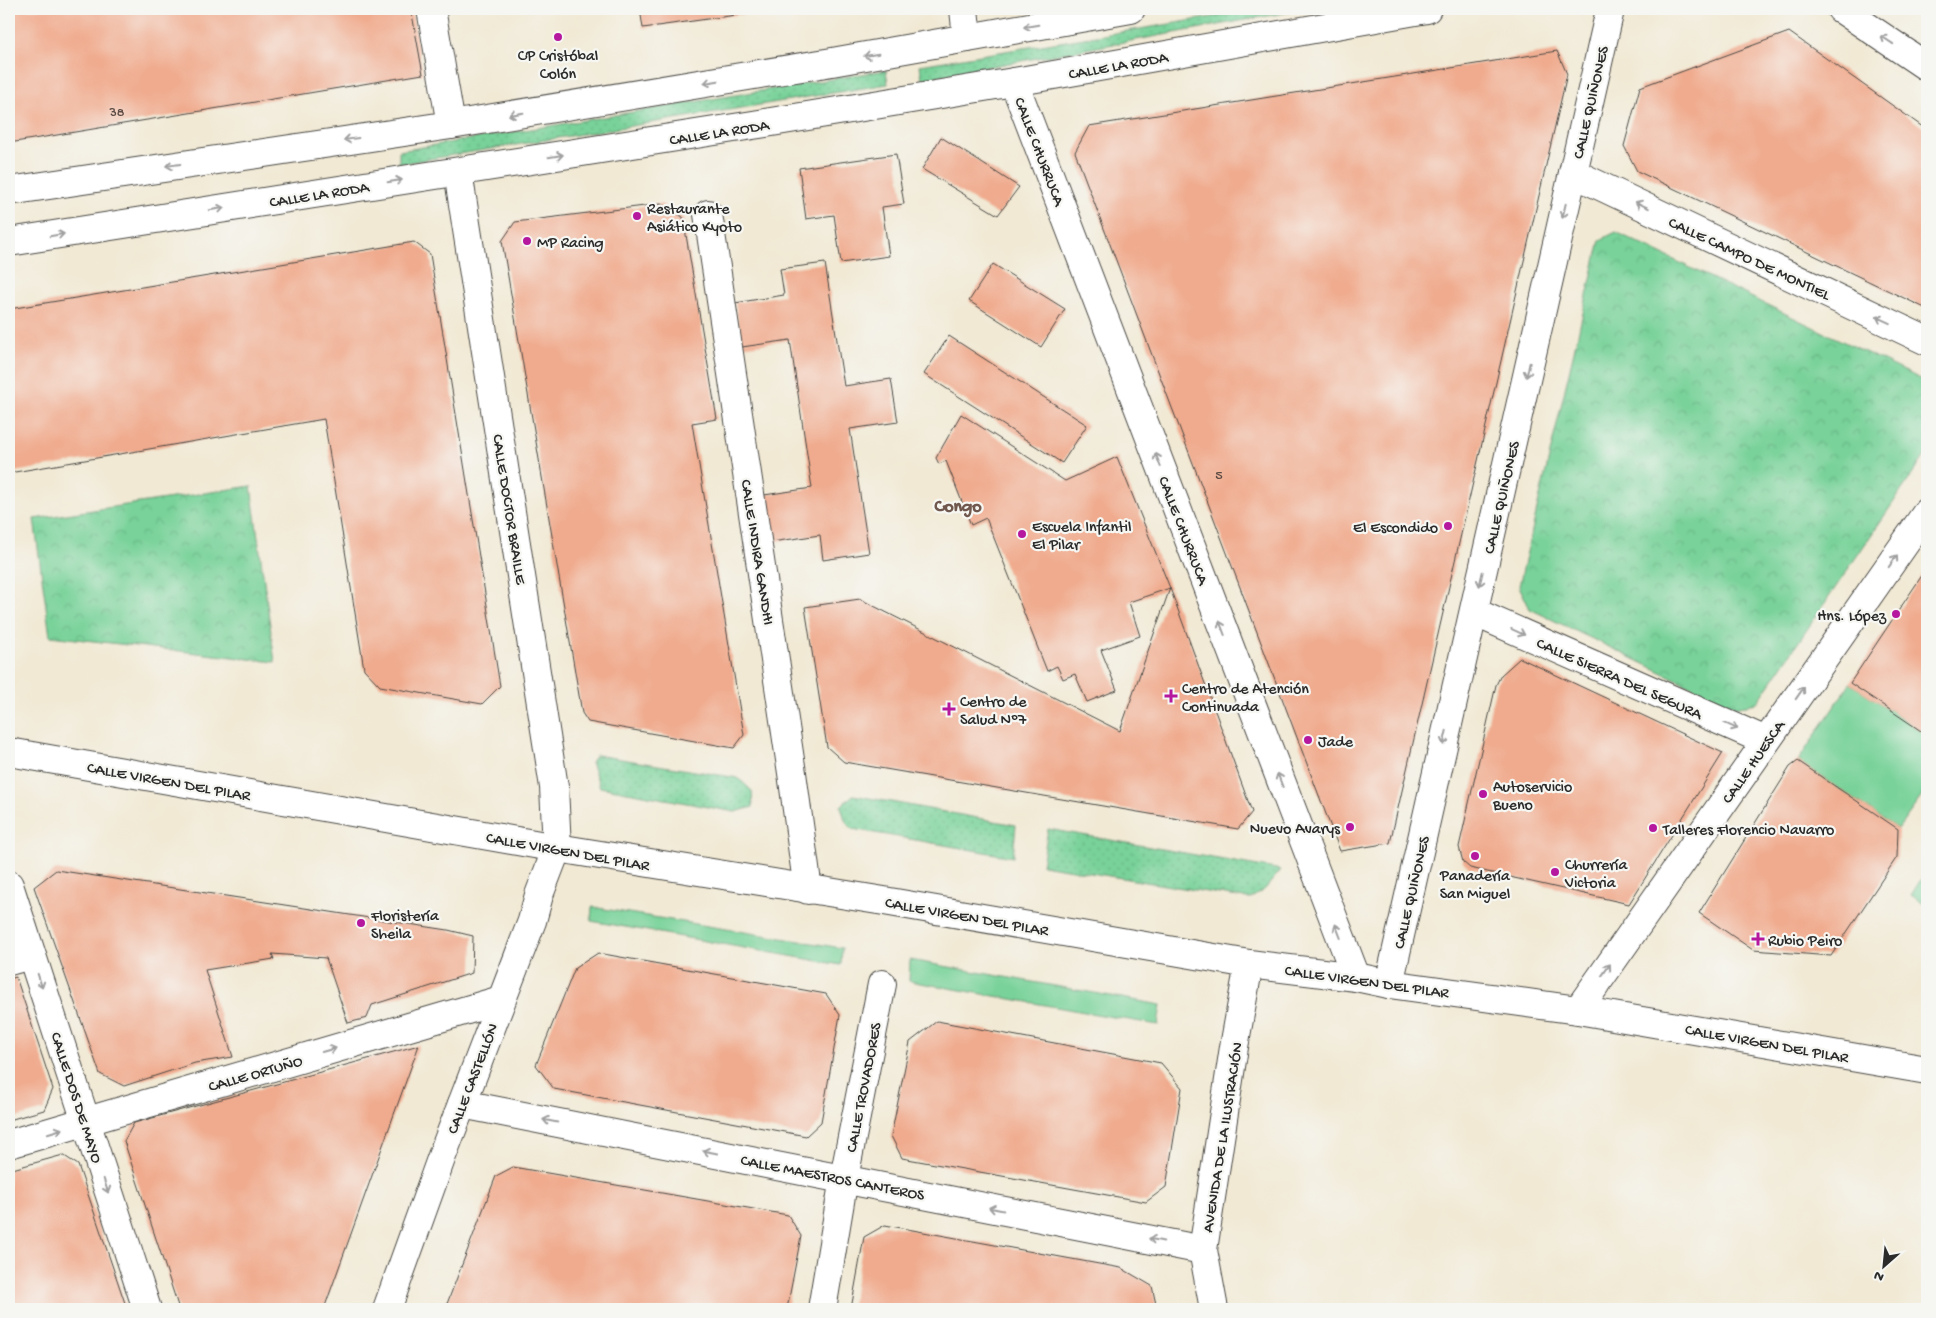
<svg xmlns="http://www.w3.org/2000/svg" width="1936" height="1318" font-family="'Gochi Hand',sans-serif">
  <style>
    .grass { fill: #78d299; stroke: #527e62 }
    .park { fill: url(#park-crowns); stroke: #527e62 }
    .garden { fill: url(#garden-dots); stroke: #527e62 }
    .building { fill: #f0ab8e }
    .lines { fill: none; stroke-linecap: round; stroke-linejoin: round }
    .street-casing { stroke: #494844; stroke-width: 30 }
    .primary-casing { stroke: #494844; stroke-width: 30 }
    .street { stroke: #fff; stroke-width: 28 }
    .primary { stroke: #fff; stroke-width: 28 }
    .oneway { stroke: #a0a0a0 }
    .poi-dot { fill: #b5179e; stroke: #f6f6f2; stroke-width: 2 }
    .labels { text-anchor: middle; stroke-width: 4.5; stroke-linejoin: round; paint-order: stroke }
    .number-label { font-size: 14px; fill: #5c4b44 }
    .poi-label { font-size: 16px; fill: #2b2b2b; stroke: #f6f6f2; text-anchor: start }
    .street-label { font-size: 16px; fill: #2b2b2b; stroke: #f6f6f2 }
    .neighbourhood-label { font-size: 18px; font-weight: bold; fill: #70584e; stroke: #f6f6f2 }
  </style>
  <defs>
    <pattern id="park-crowns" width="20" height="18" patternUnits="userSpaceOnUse" patternTransform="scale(1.25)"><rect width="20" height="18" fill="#78d299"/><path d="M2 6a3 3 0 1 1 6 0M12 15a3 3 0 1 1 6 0" fill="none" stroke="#68b484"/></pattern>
    <pattern id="garden-dots" width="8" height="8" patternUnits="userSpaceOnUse" patternTransform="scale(1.25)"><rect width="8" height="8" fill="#78d299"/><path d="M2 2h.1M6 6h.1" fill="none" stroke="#68b484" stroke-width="1.8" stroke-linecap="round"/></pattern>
  </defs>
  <rect width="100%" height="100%" fill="#f6f6f2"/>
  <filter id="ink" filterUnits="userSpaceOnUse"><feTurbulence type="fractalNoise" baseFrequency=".02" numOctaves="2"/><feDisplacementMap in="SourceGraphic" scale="10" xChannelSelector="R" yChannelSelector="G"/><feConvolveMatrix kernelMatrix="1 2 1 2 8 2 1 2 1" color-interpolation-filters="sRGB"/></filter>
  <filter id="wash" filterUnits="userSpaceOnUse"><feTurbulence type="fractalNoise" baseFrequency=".0096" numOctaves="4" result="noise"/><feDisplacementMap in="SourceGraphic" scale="20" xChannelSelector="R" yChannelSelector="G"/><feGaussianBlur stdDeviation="1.12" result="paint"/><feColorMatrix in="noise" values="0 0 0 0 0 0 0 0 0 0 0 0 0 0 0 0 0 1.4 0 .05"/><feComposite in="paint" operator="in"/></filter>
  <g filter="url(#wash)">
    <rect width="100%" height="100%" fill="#f1e9d4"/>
    <g class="grass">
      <polygon points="1850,683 1927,735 1927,789 1898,829 1798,761"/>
      <polygon points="1927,870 1927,906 1911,895"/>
      <polygon points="592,907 842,948 841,965 591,921"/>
      <polygon points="910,960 1161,1005 1158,1025 909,981"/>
    </g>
    <g class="park">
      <polygon points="1616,232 1927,382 1927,453 1757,703 1734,707 1530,609 1519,586 1600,240"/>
      <polygon points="251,486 275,662 50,636 34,519"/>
    </g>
    <g class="garden">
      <polygon points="1261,9 1306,9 922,79 920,65"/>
      <polygon points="886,70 888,84 399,164 399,151"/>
      <polygon points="596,755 738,778 752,791 753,807 735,812 600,787 591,762"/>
      <polygon points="853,795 1016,825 1013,857 852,829 845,820 841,806"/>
      <polygon points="1048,829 1281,870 1265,889 1250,899 1042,865"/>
    </g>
    <g id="blocks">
      <g class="building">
        <polygon points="9,9 411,9 423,74 9,143"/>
        <polygon points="640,9 771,9 772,10 643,28"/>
        <polygon points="1789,32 1927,130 1927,309 1637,171 1624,146 1640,87"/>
        <polygon points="1557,51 1567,74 1390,843 1340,851 1075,152 1089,126"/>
        <polygon points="941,137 1019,187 998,215 922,169"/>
        <polygon points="896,154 904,204 882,207 889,256 841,263 834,215 806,219 799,168"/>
        <polygon points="661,204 683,217 717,419 692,423 744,735 734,748 588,722 582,713 502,241 515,222"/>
        <polygon points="414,242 430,254 500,686 482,704 380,686 364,669 324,419 9,473 9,309"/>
        <polygon points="825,263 844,386 891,379 898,422 850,429 869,553 823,560 820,535 771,542 764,495 812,488 790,340 742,347 735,303 784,295 780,269"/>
        <polygon points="993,264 1065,309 1041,347 969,301"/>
        <polygon points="949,336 1087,425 1062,463 924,374"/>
        <polygon points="961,414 1065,481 1117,457 1170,588 1129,602 1140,636 1101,650 1117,690 1087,702 1075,674 1063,679 1057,666 1047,671 986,518 971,525 946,461 939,464 936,458"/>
        <polygon points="1927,568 1927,735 1850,683"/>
        <polygon points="1170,588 1252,812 1238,829 844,762 827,747 805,607 860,599 1120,731"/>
        <polygon points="1520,658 1723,753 1629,904 1470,868 1463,862 1459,847 1496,685 1501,675"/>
        <polygon points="1798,761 1898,829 1897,857 1831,956 1753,950 1699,913 1790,767"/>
        <polygon points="56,870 448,930 473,936 472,973 372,1005 367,1018 348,1023 326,958 272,954 274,959 205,970 233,1057 195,1063 124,1086 100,1074 34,887"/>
        <polygon points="598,953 826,994 840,1015 821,1122 806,1136 554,1089 536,1065 575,968"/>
        <polygon points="16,977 53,1089 44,1110 9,1120 9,979"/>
        <polygon points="937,1021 1161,1063 1182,1088 1166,1187 1146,1202 902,1158 891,1136 910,1042"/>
        <polygon points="419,1045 324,1309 179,1309 124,1141 134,1123"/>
        <polygon points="63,1155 78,1165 127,1309 9,1309 9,1170"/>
        <polygon points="513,1167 788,1215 801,1236 787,1309 445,1309 496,1176"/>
        <polygon points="885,1225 1121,1268 1152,1286 1157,1309 851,1309 864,1237"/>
      </g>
    </g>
  </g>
  <g filter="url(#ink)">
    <use href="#blocks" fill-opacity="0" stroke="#494844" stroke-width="1"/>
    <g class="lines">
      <g class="street-casing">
        <g id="street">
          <polyline points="431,9 451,125"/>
          <polyline points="964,9 967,38"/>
          <polyline points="1841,9 1927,67"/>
          <polyline points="1014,82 1356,977"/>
          <polyline points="1573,173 1927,341"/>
          <polyline points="708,214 792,773 808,890"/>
          <polyline points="1474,612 1766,741"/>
          <polyline points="9,752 557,848 884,901 1249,964 1356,977 1389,984 1578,1010 1927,1070"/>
          <polyline points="9,885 147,1309"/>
          <polyline points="9,961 31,955"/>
          <polyline points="1389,984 1610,10"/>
          <polyline points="1578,1010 1927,512"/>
          <polyline points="462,1104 1203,1250"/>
          <polyline points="9,1144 501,1000"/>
          <polyline points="387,1309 442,1156 532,921 539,895 557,848 554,787 458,172"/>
          <polyline points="822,1309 844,1178 882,984"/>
          <polyline points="1214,1309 1203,1250 1234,1047 1249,964"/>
        </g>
      </g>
      <g class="primary-casing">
        <g id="primary">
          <polyline points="9,191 451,125 832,62 1131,9"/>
          <polyline points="9,242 753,125 1014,82 1427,9"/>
        </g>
      </g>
      <use href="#street" class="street"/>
      <use href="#primary" class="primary"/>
    </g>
    <defs><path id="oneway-shaft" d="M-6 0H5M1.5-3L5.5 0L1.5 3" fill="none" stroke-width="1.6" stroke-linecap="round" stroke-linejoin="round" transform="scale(1.25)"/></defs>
    <g class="oneway">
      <use href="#oneway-shaft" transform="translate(1031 26) rotate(170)"/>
      <use href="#oneway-shaft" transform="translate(1887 40) rotate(-146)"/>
      <use href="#oneway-shaft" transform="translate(871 55) rotate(170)"/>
      <use href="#oneway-shaft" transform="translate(711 82) rotate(171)"/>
      <use href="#oneway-shaft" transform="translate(516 114) rotate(171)"/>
      <use href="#oneway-shaft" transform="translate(351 139) rotate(172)"/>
      <use href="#oneway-shaft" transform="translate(556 156) rotate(-9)"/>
      <use href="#oneway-shaft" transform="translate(173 165) rotate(172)"/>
      <use href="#oneway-shaft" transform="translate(395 181) rotate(-9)"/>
      <use href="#oneway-shaft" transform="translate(1642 205) rotate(-155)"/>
      <use href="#oneway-shaft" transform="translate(217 209) rotate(-9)"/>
      <use href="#oneway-shaft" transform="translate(1564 211) rotate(103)"/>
      <use href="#oneway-shaft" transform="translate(57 235) rotate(-9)"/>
      <use href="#oneway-shaft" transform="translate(1883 320) rotate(-155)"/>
      <use href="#oneway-shaft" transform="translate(1528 370) rotate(103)"/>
      <use href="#oneway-shaft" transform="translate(1158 460) rotate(-111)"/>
      <use href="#oneway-shaft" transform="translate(1893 561) rotate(-55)"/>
      <use href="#oneway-shaft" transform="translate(1481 579) rotate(103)"/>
      <use href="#oneway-shaft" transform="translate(1222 628) rotate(-111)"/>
      <use href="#oneway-shaft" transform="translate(1518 632) rotate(24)"/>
      <use href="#oneway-shaft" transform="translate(1800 693) rotate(-55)"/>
      <use href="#oneway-shaft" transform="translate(1731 726) rotate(24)"/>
      <use href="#oneway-shaft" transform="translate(1445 738) rotate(103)"/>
      <use href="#oneway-shaft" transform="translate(1280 780) rotate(-111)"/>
      <use href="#oneway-shaft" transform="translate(1338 931) rotate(-111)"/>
      <use href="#oneway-shaft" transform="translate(1606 970) rotate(-55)"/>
      <use href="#oneway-shaft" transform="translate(40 981) rotate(72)"/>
      <use href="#oneway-shaft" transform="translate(329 1050) rotate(-16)"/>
      <use href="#oneway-shaft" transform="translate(550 1121) rotate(-169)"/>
      <use href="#oneway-shaft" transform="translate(55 1131) rotate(-17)"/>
      <use href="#oneway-shaft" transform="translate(710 1152) rotate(-169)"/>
      <use href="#oneway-shaft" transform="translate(106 1186) rotate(72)"/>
      <use href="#oneway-shaft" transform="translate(996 1209) rotate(-169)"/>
      <use href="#oneway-shaft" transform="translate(1156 1240) rotate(-169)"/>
    </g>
  </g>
  <g class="poi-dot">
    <circle cx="558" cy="37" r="5"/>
    <circle cx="637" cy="216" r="5"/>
    <circle cx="527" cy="241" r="5"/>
    <circle cx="1448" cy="526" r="5"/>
    <circle cx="1022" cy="534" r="5"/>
    <circle cx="1896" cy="614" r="5"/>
    <path d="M1168.5 688.5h5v5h5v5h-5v5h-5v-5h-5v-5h5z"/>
    <path d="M946.5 701.5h5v5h5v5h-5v5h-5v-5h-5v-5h5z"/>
    <circle cx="1308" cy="740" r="5"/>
    <circle cx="1483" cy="794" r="5"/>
    <circle cx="1350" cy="827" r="5"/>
    <circle cx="1653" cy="828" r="5"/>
    <circle cx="1475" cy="856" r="5"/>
    <circle cx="1555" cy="872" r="5"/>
    <circle cx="361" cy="923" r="5"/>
    <path d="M1755.5 931.5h5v5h5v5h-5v5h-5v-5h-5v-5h5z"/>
  </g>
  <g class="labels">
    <g class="number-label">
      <text x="117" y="116">38</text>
      <text x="1219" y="479">5</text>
    </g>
    <g class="poi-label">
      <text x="558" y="60" text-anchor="middle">CP Cristóbal<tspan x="558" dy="18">Colón</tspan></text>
      <text x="647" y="213">Restaurante<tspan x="647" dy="18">Asiático Kyoto</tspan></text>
      <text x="537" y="247">MP Racing</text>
      <text x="1032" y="531">Escuela Infantil<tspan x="1032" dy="18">El Pilar</tspan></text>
      <text x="1438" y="532" text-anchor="end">El Escondido</text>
      <text x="1886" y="620" text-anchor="end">Hns. López</text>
      <text x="1182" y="693">Centro de Atención<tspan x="1182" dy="18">Continuada</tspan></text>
      <text x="960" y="706">Centro de<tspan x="960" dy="18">Salud Nº7</tspan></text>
      <text x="1318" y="746">Jade</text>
      <text x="1493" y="791">Autoservicio<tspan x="1493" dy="18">Bueno</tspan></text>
      <text x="1340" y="833" text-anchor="end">Nuevo Avarys</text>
      <text x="1663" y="834">Talleres Florencio Navarro</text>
      <text x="1565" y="869">Churrería<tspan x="1565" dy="18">Victoria</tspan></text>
      <text x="1475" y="880" text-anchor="middle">Panadería<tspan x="1475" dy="18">San Miguel</tspan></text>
      <text x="371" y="920">Floristería<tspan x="371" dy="18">Sheila</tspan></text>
      <text x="1768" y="945">Rubio Peiro</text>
    </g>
    <g class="street-label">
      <text transform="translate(1118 64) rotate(-10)" y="6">CALLE LA RODA</text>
      <text transform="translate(1589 102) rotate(-77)" y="6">CALLE QUIÑONES</text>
      <text transform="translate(719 131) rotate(-9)" y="6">CALLE LA RODA</text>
      <text transform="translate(1041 151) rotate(69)" y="6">CALLE CHURRUCA</text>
      <text transform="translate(319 193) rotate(-9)" y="6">CALLE LA RODA</text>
      <text transform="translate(1750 257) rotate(25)" y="6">CALLE CAMPO DE MONTIEL</text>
      <text transform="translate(1500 497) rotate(-77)" y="6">CALLE QUIÑONES</text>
      <text transform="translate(511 509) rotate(81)" y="6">CALLE DOCTOR BRAILLE</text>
      <text transform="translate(1185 530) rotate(69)" y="6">CALLE CHURRUCA</text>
      <text transform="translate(759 552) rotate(81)" y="6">CALLE INDIRA GANDHI</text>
      <text transform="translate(1620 677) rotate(24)" y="6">CALLE SIERRA DEL SEGURA</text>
      <text transform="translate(1752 761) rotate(-55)" y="6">CALLE HUESCA</text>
      <text transform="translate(169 780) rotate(10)" y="6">CALLE VIRGEN DEL PILAR</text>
      <text transform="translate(568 850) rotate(10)" y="6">CALLE VIRGEN DEL PILAR</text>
      <text transform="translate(1410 892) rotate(-77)" y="6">CALLE QUIÑONES</text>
      <text transform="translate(967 915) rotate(10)" y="6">CALLE VIRGEN DEL PILAR</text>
      <text transform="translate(1367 980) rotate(8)" y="6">CALLE VIRGEN DEL PILAR</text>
      <text transform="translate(1767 1042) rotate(10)" y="6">CALLE VIRGEN DEL PILAR</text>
      <text transform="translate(255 1072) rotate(-16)" y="6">CALLE ORTUÑO</text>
      <text transform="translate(471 1078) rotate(-69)" y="6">CALLE CASTELLÓN</text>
      <text transform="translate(862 1087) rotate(-79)" y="6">CALLE TROVADORES</text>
      <text transform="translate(78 1097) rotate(72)" y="6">CALLE DOS DE MAYO</text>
      <text transform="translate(1221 1137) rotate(-81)" y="6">AVENIDA DE LA ILUSTRACIÓN</text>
      <text transform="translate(833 1176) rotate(11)" y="6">CALLE MAESTROS CANTEROS</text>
    </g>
    <g class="neighbourhood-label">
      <text x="958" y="511">Congo</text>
    </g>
  </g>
  <rect width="1936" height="1318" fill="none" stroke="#f6f6f2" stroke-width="30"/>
  <g transform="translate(1884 1266) rotate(207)" stroke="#f6f6f2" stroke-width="4" paint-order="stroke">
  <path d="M0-4L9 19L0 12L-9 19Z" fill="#2b2b2b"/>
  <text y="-8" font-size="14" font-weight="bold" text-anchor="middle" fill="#2b2b2b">N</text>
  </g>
</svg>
